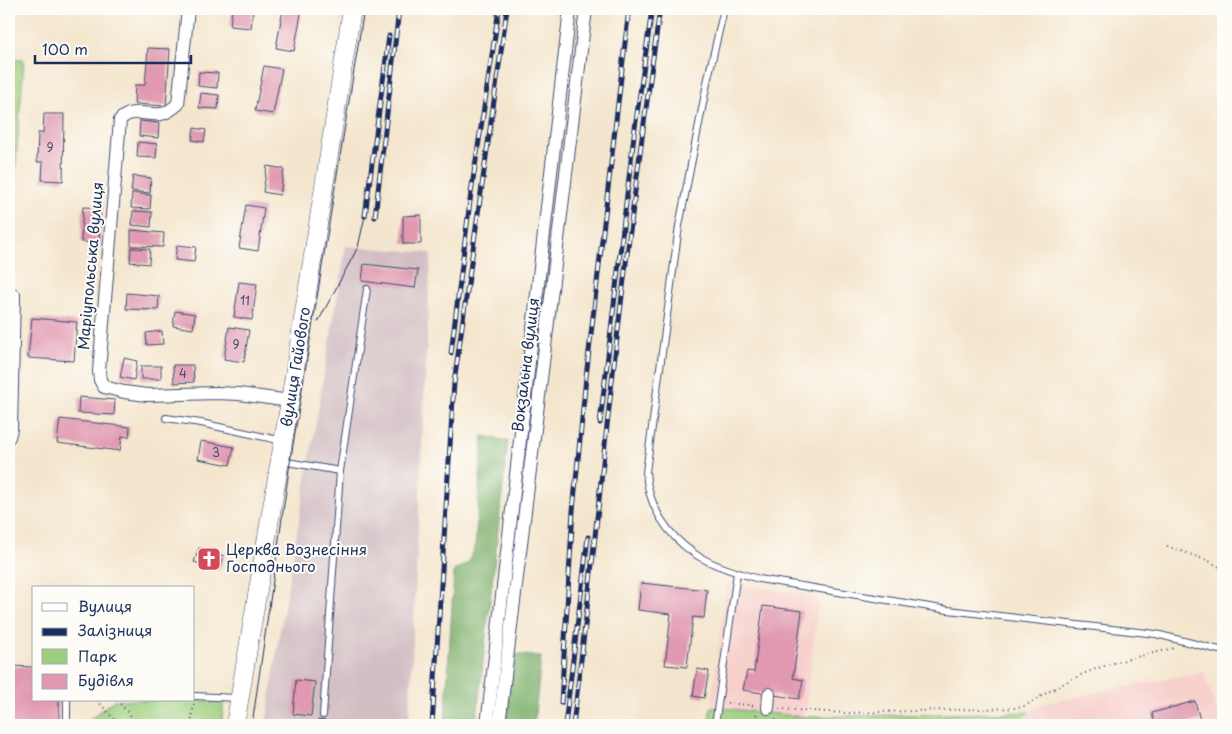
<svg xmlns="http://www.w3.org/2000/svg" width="1232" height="734" font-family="'Playpen Sans',sans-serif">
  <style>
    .built { fill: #f7d0cc }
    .industrial { fill: #d2bec3 }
    .green { fill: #9dce7d; stroke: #5c7e6e }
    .forest { fill: #7eb16c; stroke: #4c7065 }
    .building { fill: #e099b0 }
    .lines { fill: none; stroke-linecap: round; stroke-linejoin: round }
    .lane-casing { stroke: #3c4a6f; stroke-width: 8 }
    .street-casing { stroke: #3c4a6f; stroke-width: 14 }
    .secondary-casing { stroke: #3c4a6f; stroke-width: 19 }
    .path { stroke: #3c4a6f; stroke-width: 2; stroke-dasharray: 1 4; stroke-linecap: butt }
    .lane { stroke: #fff; stroke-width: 6 }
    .street { stroke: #fff; stroke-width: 12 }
    .secondary { stroke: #fff; stroke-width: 18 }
    .tram { stroke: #1b2f5e; stroke-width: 1 }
    .rail-casing { stroke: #1b2f5e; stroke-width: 5 }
    .rail { stroke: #fdfcf7; stroke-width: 3; stroke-dasharray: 9; stroke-linecap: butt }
    .labels { text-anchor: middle; stroke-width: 4; stroke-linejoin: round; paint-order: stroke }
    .number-label { font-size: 12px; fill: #4c4a72 }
    .street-label { font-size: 15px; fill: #1b2f5e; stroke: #fdfcf7 }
    .poi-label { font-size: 15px; fill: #1b2f5e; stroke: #fdfcf7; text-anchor: start }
  </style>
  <rect width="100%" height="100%" fill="#fdfcf7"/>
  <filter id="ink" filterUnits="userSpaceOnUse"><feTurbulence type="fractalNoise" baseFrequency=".02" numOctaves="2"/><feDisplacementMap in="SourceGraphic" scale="10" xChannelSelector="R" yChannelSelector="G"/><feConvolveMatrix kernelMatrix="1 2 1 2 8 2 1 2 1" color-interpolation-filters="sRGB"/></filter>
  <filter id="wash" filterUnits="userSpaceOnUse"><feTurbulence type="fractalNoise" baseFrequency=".0096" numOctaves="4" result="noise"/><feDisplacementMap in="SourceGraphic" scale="20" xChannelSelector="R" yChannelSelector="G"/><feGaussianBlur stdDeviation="1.12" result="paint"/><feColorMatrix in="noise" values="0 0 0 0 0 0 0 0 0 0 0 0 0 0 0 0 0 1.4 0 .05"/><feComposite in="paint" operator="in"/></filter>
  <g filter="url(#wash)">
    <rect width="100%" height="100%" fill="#f4e6ce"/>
    <g class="built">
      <polygon points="726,584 819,595 805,717 711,707"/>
      <polygon points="1203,672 1222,725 1013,725 1040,704"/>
    </g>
    <polygon class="industrial" points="346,246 431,253 409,725 266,725 279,637"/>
    <g class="green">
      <polygon points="9,59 24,60 9,248"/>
      <polygon points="114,700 224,701 221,725 83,725"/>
      <polygon points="711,707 805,717 1029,712 1013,725 708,725"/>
    </g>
    <g class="forest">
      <polygon points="483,436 508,441 476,725 445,725 454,571 469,562 475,547"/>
      <polygon points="515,654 541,657 534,725 505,725"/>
    </g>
    <g id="blocks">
      <g class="building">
        <polygon points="232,9 253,9 251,28 230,26"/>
        <polygon points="283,9 302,9 294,51 276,48"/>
        <polygon points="148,48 170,49 166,106 134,104 135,85 145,85"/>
        <polygon points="264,66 282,69 273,114 255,111"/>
        <polygon points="199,72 218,73 217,88 198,86"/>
        <polygon points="201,93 219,95 218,109 199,108"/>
        <polygon points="44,114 64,114 63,181 42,180 43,162 37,162 38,133 43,133"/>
        <polygon points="140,121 159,123 158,138 139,136"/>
        <polygon points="194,128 206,130 204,142 192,140"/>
        <polygon points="138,142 157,144 156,158 137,157"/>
        <polygon points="267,166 284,169 280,195 263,192"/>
        <polygon points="133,176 151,178 150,193 131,191"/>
        <polygon points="132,193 151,195 150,209 131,208"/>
        <polygon points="246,205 264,208 258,251 239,248"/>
        <polygon points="83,207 101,208 99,243 81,242"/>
        <polygon points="133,211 152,212 151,227 132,225"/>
        <polygon points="421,215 421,244 403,244 403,216"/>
        <polygon points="131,230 164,233 163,247 131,246"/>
        <polygon points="177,245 196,247 194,262 175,260"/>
        <polygon points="131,248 150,249 149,264 130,262"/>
        <polygon points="364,264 418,270 415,288 362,281"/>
        <polygon points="239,282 257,284 252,320 234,317"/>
        <polygon points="127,293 159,296 158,310 126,309"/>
        <polygon points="175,311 195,314 193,329 173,326"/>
        <polygon points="32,318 77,322 74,361 28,358"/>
        <polygon points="229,327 249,330 244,362 224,359"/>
        <polygon points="162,331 163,344 147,345 146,333"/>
        <polygon points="124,358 137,361 134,380 120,377"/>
        <polygon points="173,365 193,365 194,382 174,383"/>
        <rect x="141" y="366" width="20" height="13"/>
        <polygon points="79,397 115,400 114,415 78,413"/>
        <polygon points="60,419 130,427 129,437 122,436 120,451 57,443"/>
        <polygon points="201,441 234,447 230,465 198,459"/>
        <polygon points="199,548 224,556 219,570 194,562"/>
        <polygon points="641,583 707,590 704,618 693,617 687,667 665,665 671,614 638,610"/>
        <polygon points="763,606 802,611 793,678 803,680 799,699 743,690 747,671 754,672"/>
        <polygon points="9,666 34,667 34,700 59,700 59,725 9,725"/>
        <polygon points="697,669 709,671 704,698 693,696"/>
        <polygon points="296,680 315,682 311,716 293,714"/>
        <polygon points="1195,701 1200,720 1180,725 1155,725 1152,713"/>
        <polygon points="318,720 335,722 334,725 317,725"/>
      </g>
    </g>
  </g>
  <g filter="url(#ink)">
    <use href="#blocks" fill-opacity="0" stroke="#3c4a6f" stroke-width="1"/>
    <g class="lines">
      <g class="lane-casing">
        <g id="lane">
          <path d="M724 9 708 78 679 226 646 472C648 506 667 535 695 554 711 565 741 574 759 579L948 610 1156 634 1223 651"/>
          <polyline points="166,418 201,423 283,441"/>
          <polyline points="281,461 340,471"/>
          <polyline points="194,696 237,698"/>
          <polyline points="323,715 340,471 367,289"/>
          <polyline points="67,725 67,700"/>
          <polyline points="715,725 737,573"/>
        </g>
      </g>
      <g class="street-casing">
        <g id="street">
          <path d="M188 9 178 104C173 108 168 113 161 114 146 116 132 107 120 120L99 371 100 380 104 387 124 392 147 395 217 393 239 394 290 401"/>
          <polyline points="9,437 11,429 14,295"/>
          <polyline points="768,708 769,694"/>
          <polyline points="487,725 570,9"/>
          <polyline points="499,725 586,9"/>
        </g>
      </g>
      <g class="secondary-casing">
        <polyline id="secondary" points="235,725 290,401 352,9"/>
      </g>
      <g class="path">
        <polyline points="1167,546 1209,561 1223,569"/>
        <polyline points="97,700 119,725"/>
        <polyline points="117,700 139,725"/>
        <polyline points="727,703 757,706"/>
        <path d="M779 709 846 713 1016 708 1025 706C1046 693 1069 679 1093 670 1119 660 1147 655 1174 648"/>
        <polyline points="191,725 194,703"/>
        <polyline points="755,725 757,711"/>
        <polyline points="774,725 776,716"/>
      </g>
      <use href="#lane" class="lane"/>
      <use href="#street" class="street"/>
      <use href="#secondary" class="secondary"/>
      <g class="tram">
        <polyline points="318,322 358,247 365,216"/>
        <polyline points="252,725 290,463 364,9"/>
      </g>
      <g class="rail-casing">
        <g id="rail">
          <polyline points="365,216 389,36"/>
          <polyline points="375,217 399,9"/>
          <polyline points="451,353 471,193 499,9"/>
          <polyline points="600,423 634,135 652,9"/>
          <polyline points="561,703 573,511 586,377 629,9"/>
          <polyline points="432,725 454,383 507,9"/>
          <polyline points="565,725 588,537"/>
          <path d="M573 725C585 631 595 538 605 444 621 298 639 153 660 9"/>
        </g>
      </g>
      <use href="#rail" class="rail"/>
    </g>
  </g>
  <defs>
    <g id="church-square" transform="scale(1.25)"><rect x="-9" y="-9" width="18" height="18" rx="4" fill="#d1495b" stroke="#fdfcf7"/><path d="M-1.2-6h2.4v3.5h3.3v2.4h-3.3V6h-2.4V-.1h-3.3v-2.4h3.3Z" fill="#fff"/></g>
  </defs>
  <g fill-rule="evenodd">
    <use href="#church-square" x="209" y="559"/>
  </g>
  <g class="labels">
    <g class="number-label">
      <text x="50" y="152">9</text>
      <text x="245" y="305">11</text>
      <text x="236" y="349">9</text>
      <text x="183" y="378">4</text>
      <text x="216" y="457">3</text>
    </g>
    <g class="street-label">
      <text transform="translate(91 266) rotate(-85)" y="5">Маріупольська вулиця</text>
      <text transform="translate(526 365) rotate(-83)" y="5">Вокзальна вулиця</text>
      <text transform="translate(296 367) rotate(-81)" y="5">вулиця Гайового</text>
    </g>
    <g class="poi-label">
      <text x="226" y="555">Церква Вознесіння<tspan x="226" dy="17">Господнього</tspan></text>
    </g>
  </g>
  <rect width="1232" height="734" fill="none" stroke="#fdfcf7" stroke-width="30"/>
  <rect x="32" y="586" width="162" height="115" fill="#fdfcf7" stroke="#a3aaba"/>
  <rect x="42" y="603" width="25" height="8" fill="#ffffff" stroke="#a3aaba"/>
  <text x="78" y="612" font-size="15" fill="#1b2f5e">Вулиця</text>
  <rect x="42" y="628" width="25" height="8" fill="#1b2f5e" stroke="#a3aaba"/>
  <text x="78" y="636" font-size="15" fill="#1b2f5e">Залізниця</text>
  <rect x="42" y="649" width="25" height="15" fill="#9dce7d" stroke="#a3aaba"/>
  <text x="78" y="662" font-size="15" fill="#1b2f5e">Парк</text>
  <rect x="42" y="674" width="25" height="15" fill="#e099b0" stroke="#a3aaba"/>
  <text x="78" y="686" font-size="15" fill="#1b2f5e">Будівля</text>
  <path d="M35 55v8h156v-8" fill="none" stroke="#1b2f5e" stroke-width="2.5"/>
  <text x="42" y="55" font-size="15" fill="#1b2f5e" stroke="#fdfcf7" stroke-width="4" paint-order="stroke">100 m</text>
</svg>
